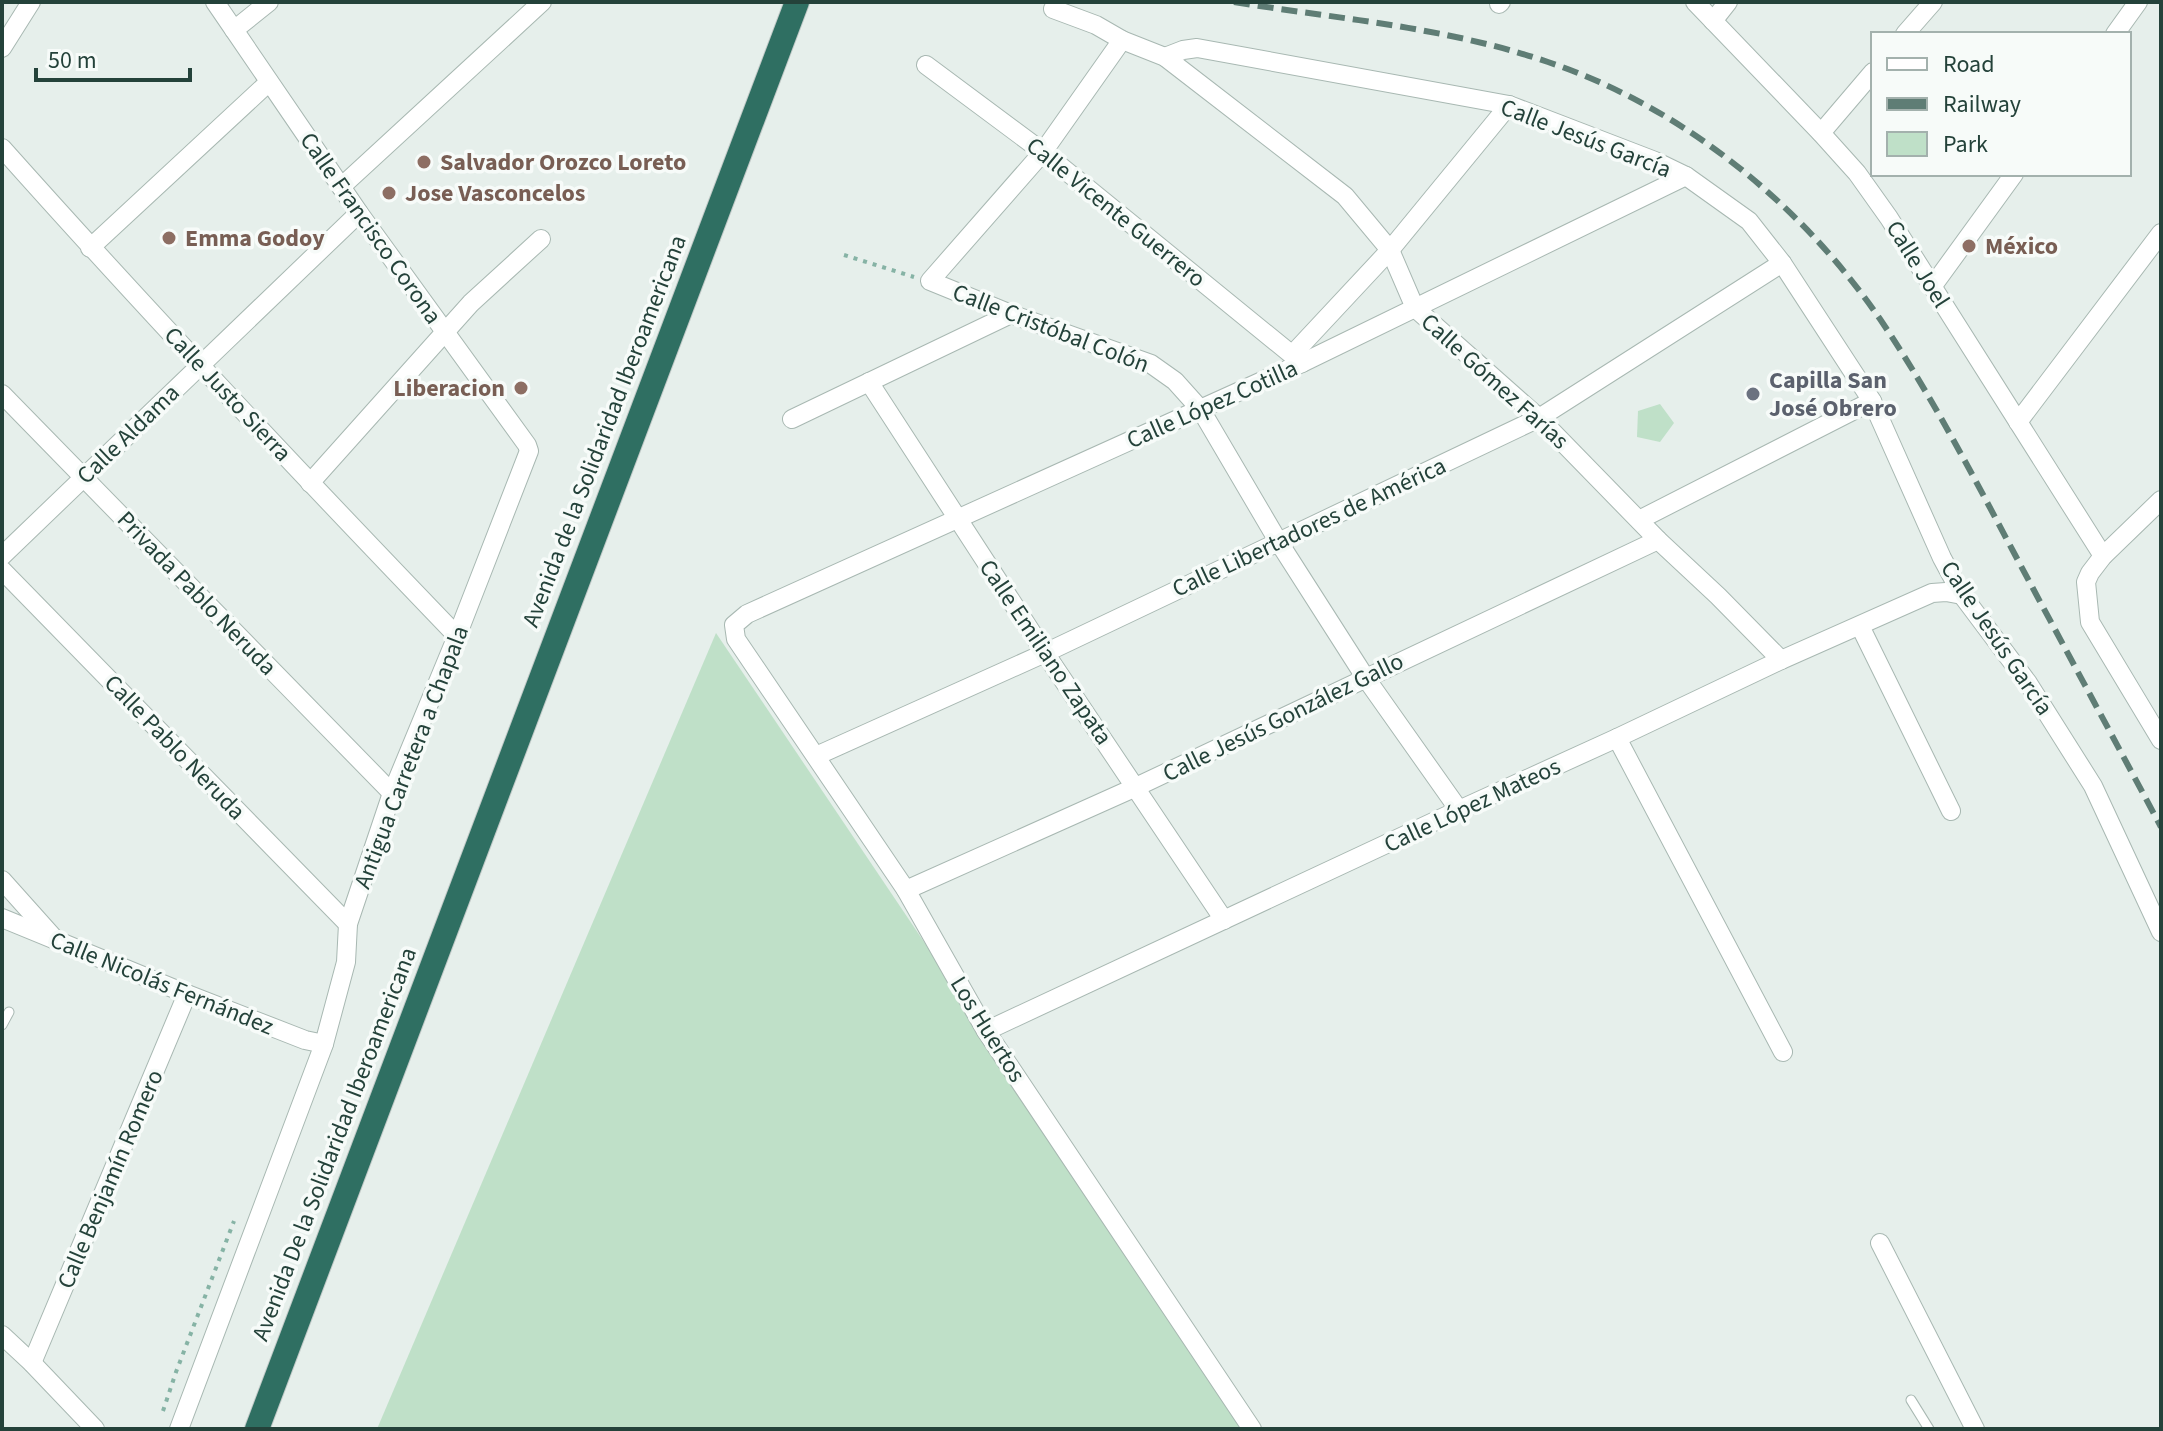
<svg xmlns="http://www.w3.org/2000/svg" width="2163" height="1431" font-family="'Source Sans 3',sans-serif">
  <style>
    .green { fill: #bfe0c8 }
    .lines { fill: none; stroke-linecap: round; stroke-linejoin: round }
    .lane-casing { stroke: #a8b8b2; stroke-width: 11 }
    .street-casing { stroke: #a8b8b2; stroke-width: 20 }
    .highway-casing { stroke: #c2cac8; stroke-width: 26 }
    .path { stroke: #86b3a5; stroke-width: 4; stroke-dasharray: 4 6; stroke-linecap: butt }
    .lane { stroke: #fff; stroke-width: 9 }
    .street { stroke: #fff; stroke-width: 18 }
    .highway { stroke: #2f6f62; stroke-width: 24 }
    .rail { stroke: #5f7d75; stroke-width: 6; stroke-dasharray: 16 8; stroke-linecap: butt }
    .education-dot { fill: #8d6e63; stroke: #f7fbf9; stroke-width: 3 }
    .worship-dot { fill: #6b7280; stroke: #f7fbf9; stroke-width: 3 }
    .labels { text-anchor: middle; stroke-width: 7; stroke-linejoin: round; paint-order: stroke }
    .street-label { font-size: 24px; fill: #24423a; stroke: #f7fbf9 }
    .education-label { font-size: 24px; font-weight: bold; fill: #785e54; stroke: #f7fbf9; text-anchor: start }
    .worship-label { font-size: 24px; font-weight: bold; fill: #5b616d; stroke: #f7fbf9; text-anchor: start }
  </style>
  <rect width="100%" height="100%" fill="#e6efeb"/>
  <g class="green">
    <polygon points="1660,404 1674,423 1660,442 1637,437 1638,411"/>
    <polygon points="716,633 1252,1429 377,1429"/>
  </g>
  <g class="lines">
    <g class="lane-casing">
      <g id="lane">
        <polyline points="2,1025 9,1012"/>
        <polyline points="1911,1400 1929,1429"/>
      </g>
    </g>
    <g class="street-casing">
      <g id="street">
        <polyline points="1695,2 1821,133 1857,173 1889,218 2103,556"/>
        <polyline points="1499,4 1501,2"/>
        <polyline points="1053,9 1096,25 1122,40 1165,57 1345,196 1390,250 1415,308 1539,418 1658,540 1718,596 1781,660"/>
        <polyline points="1713,21 1728,2"/>
        <polyline points="234,30 269,2"/>
        <polyline points="1905,34 1933,2"/>
        <polyline points="2115,34 2138,2"/>
        <polyline points="1122,40 1043,152 930,281 1011,314 1151,364 1175,381 1201,410 1278,541 1365,677 1459,810"/>
        <polyline points="2,48 31,2"/>
        <polyline points="1165,57 1183,50 1197,48 1509,105 1655,161 1686,176 1749,221 1782,263 1872,401 1942,558 1962,595 2028,683 2093,786 2161,932"/>
        <polyline points="926,65 1043,152 1302,363"/>
        <polyline points="1821,133 1873,72"/>
        <path d="M2 148C150 314 303 476 457 636"/>
        <polyline points="341,187 542,2"/>
        <polyline points="90,248 269,82"/>
        <polyline points="1932,287 2014,174"/>
        <polyline points="1292,355 1390,250 1509,105"/>
        <polyline points="869,382 1045,653 1224,920"/>
        <polyline points="2,394 392,793"/>
        <polyline points="792,419 1011,314"/>
        <polyline points="2018,422 2161,233"/>
        <polyline points="310,483 471,303 541,239"/>
        <polyline points="2161,500 2103,556 2090,573 2086,582 2090,622 2161,740"/>
        <polyline points="1639,520 1872,401"/>
        <polyline points="2,556 359,213"/>
        <polyline points="2,570 348,924"/>
        <polyline points="1860,626 1951,811"/>
        <polyline points="1617,738 1783,1052"/>
        <polyline points="816,756 1045,653 1539,418 1782,263"/>
        <polyline points="2,880 53,937"/>
        <polyline points="906,890 1136,787 1658,540"/>
        <polyline points="2,918 187,994 305,1040 324,1044"/>
        <polyline points="986,1031 1459,810 1617,738 1781,660 1932,593 1946,592 1962,595"/>
        <polyline points="1880,1243 1975,1429"/>
        <polyline points="2,1335 32,1363 95,1429"/>
        <polyline points="32,1363 187,994"/>
        <polyline points="179,1429 324,1044 346,962 348,924 392,793 457,636 529,451 527,445 359,213 215,2"/>
        <polyline points="1252,1429 986,1031 906,890 736,639 734,625 747,614 1302,363 1686,176"/>
      </g>
    </g>
    <g class="highway-casing">
      <polyline id="highway" points="257,1429 797,2"/>
    </g>
    <g class="path">
      <polyline points="844,255 914,277"/>
      <polyline points="163,1411 176,1372 234,1221"/>
    </g>
    <use href="#lane" class="lane"/>
    <use href="#street" class="street"/>
    <use href="#highway" class="highway"/>
    <path class="rail" d="M1234 2C1339 19 1446 27 1548 62 1682 107 1800 203 1880 319 1930 393 1971 472 2013 551 2062 643 2112 735 2161 827"/>
  </g>
  <g class="education-dot">
    <circle cx="424" cy="162" r="8"/>
    <circle cx="389" cy="193" r="8"/>
    <circle cx="169" cy="238" r="8"/>
    <circle cx="1969" cy="246" r="8"/>
    <circle cx="521" cy="388" r="8"/>
  </g>
  <circle class="worship-dot" cx="1753" cy="394" r="8"/>
  <g class="labels">
    <g class="street-label">
      <text transform="translate(1586 138) rotate(21)" y="8">Calle Jesús García</text>
      <text transform="translate(1116 212) rotate(39)" y="8">Calle Vicente Guerrero</text>
      <text transform="translate(371 228) rotate(55)" y="8">Calle Francisco Corona</text>
      <text transform="translate(1918 264) rotate(58)" y="8">Calle Joel</text>
      <text transform="translate(1051 328) rotate(21)" y="8">Calle Cristóbal Colón</text>
      <text transform="translate(1495 381) rotate(42)" y="8">Calle Gómez Farías</text>
      <text transform="translate(228 394) rotate(47)" y="8">Calle Justo Sierra</text>
      <text transform="translate(1212 404) rotate(-24)" y="8">Calle López Cotilla</text>
      <text transform="translate(604 431) rotate(-69)" y="8">Avenida de la Solidaridad Iberoamericana</text>
      <text transform="translate(128 434) rotate(-44)" y="8">Calle Aldama</text>
      <text transform="translate(1309 527) rotate(-25)" y="8">Calle Libertadores de América</text>
      <text transform="translate(197 593) rotate(46)" y="8">Privada Pablo Neruda</text>
      <text transform="translate(1997 638) rotate(56)" y="8">Calle Jesús García</text>
      <text transform="translate(1046 652) rotate(56)" y="8">Calle Emiliano Zapata</text>
      <text transform="translate(1283 717) rotate(-26)" y="8">Calle Jesús González Gallo</text>
      <text transform="translate(175 747) rotate(46)" y="8">Calle Pablo Neruda</text>
      <text transform="translate(411 757) rotate(-69)" y="8">Antigua Carretera a Chapala</text>
      <text transform="translate(1472 805) rotate(-25)" y="8">Calle López Mateos</text>
      <text transform="translate(162 983) rotate(22)" y="8">Calle Nicolás Fernández</text>
      <text transform="translate(988 1029) rotate(58)" y="8">Los Huertos</text>
      <text transform="translate(334 1144) rotate(-69)" y="8">Avenida De la Solidaridad Iberoamericana</text>
      <text transform="translate(110 1179) rotate(-67)" y="8">Calle Benjamín Romero</text>
    </g>
    <g class="education-label">
      <text x="440" y="170">Salvador Orozco Loreto</text>
      <text x="405" y="201">Jose Vasconcelos</text>
      <text x="185" y="246">Emma Godoy</text>
      <text x="1985" y="254">México</text>
      <text x="505" y="396" text-anchor="end">Liberacion</text>
    </g>
    <g class="worship-label">
      <text x="1769" y="388">Capilla San<tspan x="1769" dy="28">José Obrero</tspan></text>
    </g>
  </g>
  <rect width="2163" height="1431" fill="none" stroke="#24423a" stroke-width="8"/>
  <rect x="1871" y="32" width="260" height="144" fill="#f7fbf9" stroke="#a3b1ad" stroke-width="2"/>
  <rect x="1887" y="58" width="40" height="12" fill="#ffffff" stroke="#a3b1ad" stroke-width="2"/>
  <text x="1943" y="72" font-size="24" fill="#24423a">Road</text>
  <rect x="1887" y="98" width="40" height="12" fill="#5f7d75" stroke="#a3b1ad" stroke-width="2"/>
  <text x="1943" y="112" font-size="24" fill="#24423a">Railway</text>
  <rect x="1887" y="132" width="40" height="24" fill="#bfe0c8" stroke="#a3b1ad" stroke-width="2"/>
  <text x="1943" y="152" font-size="24" fill="#24423a">Park</text>
  <path d="M36 68v12h154v-12" fill="none" stroke="#24423a" stroke-width="4"/>
  <text x="48" y="68" font-size="24" fill="#24423a" stroke="#f7fbf9" stroke-width="6" paint-order="stroke">50 m</text>
</svg>
